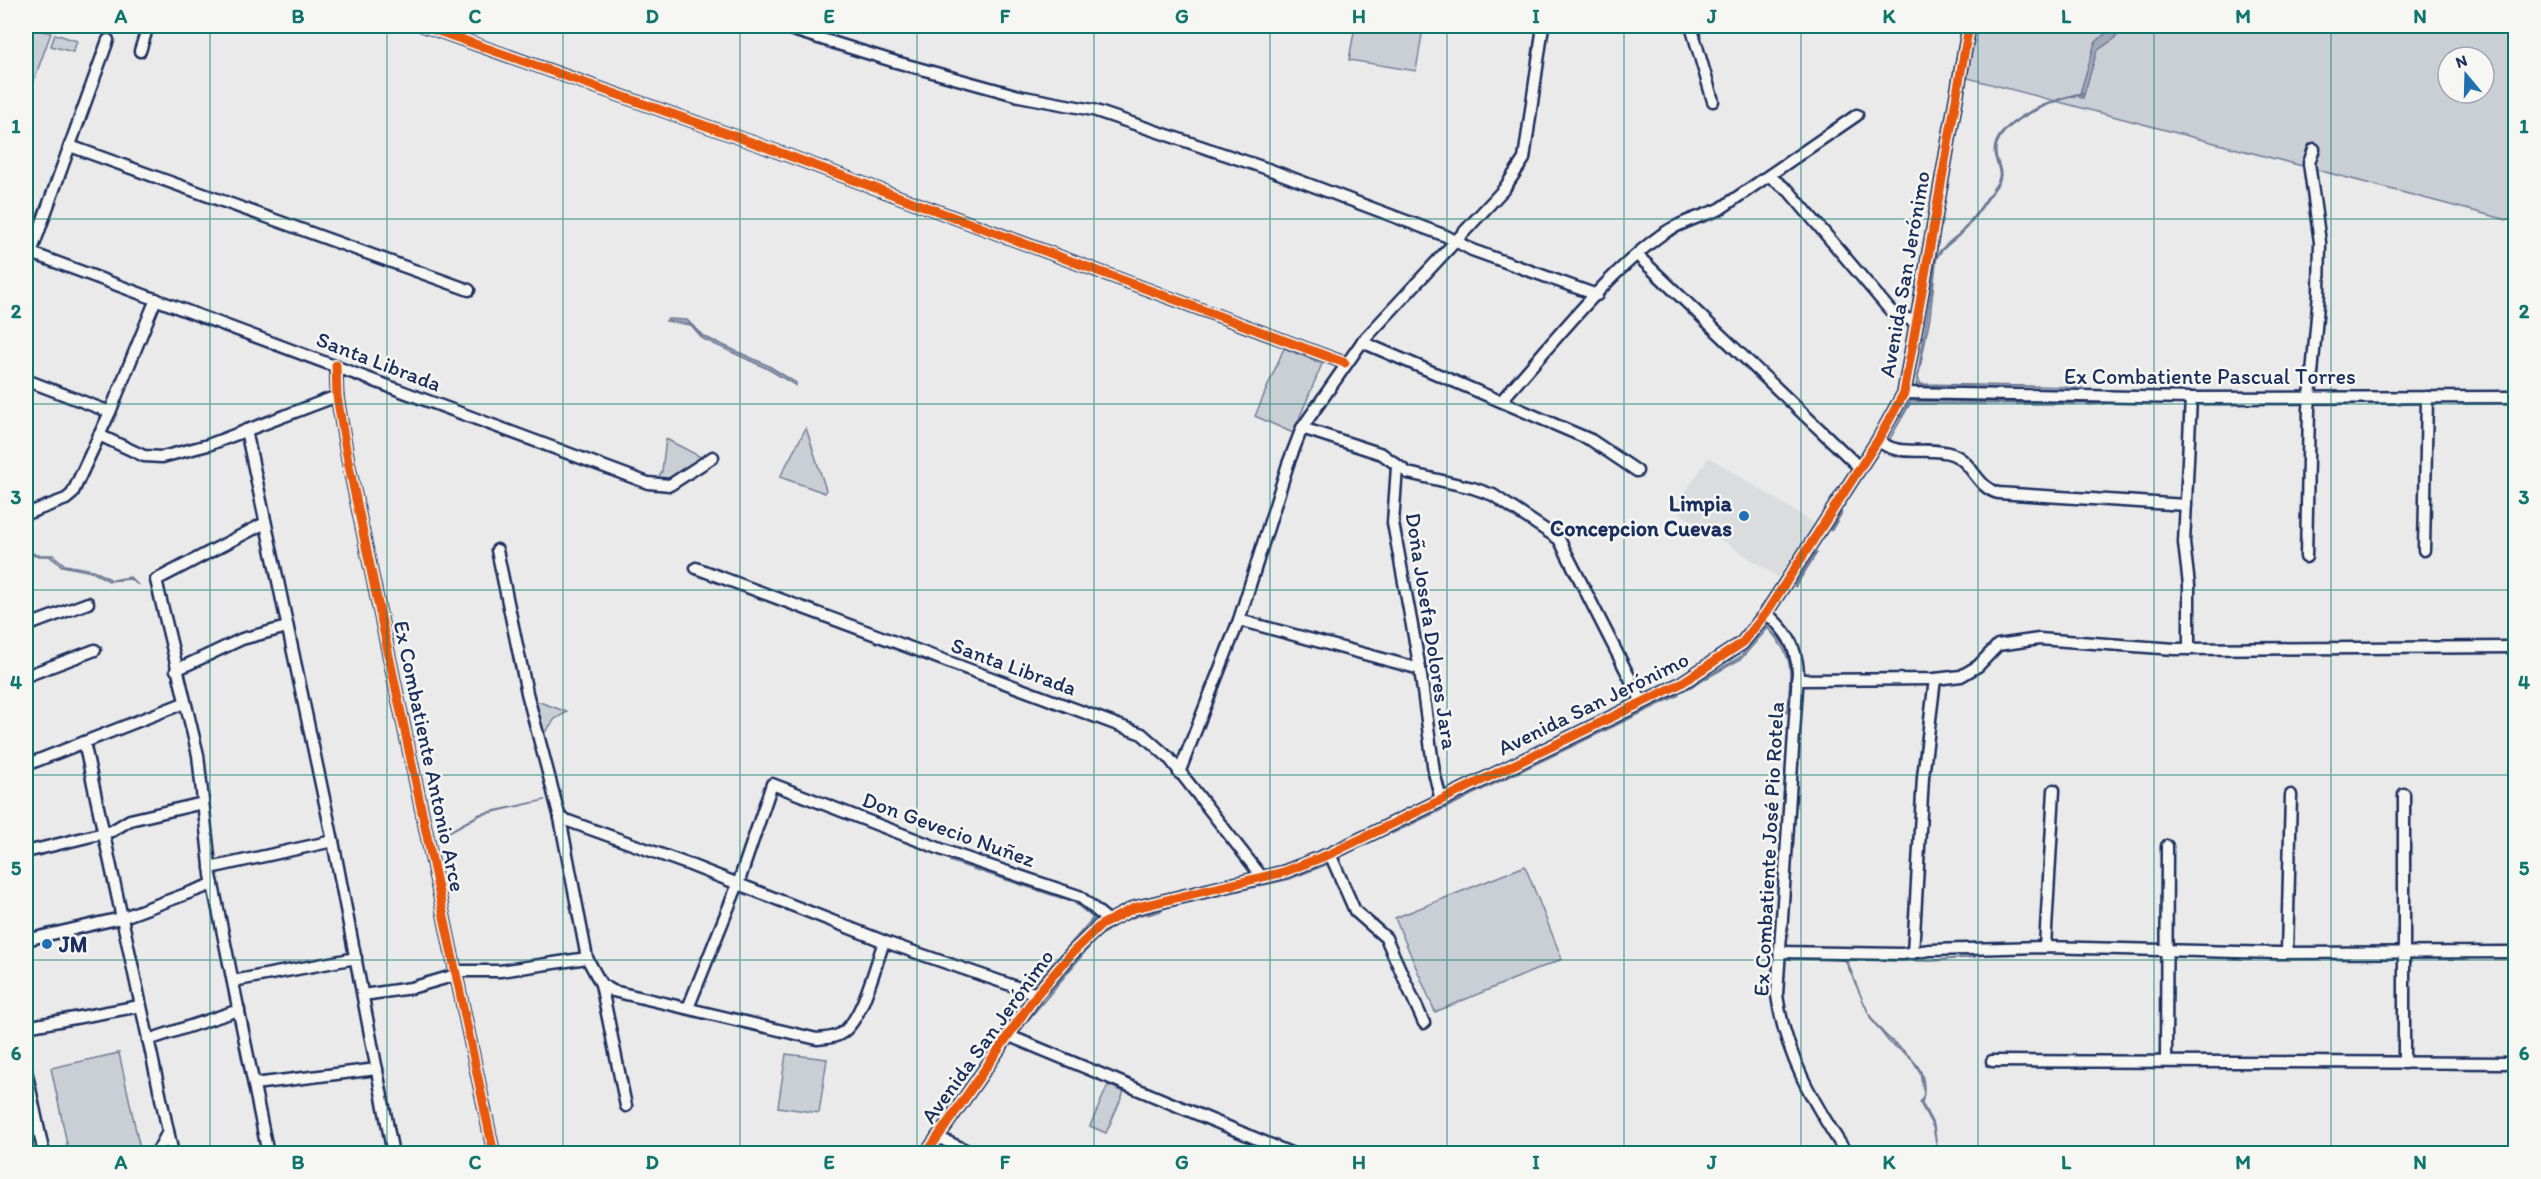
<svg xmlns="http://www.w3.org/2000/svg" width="2541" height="1179" font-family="Itim,sans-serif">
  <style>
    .built { fill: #dadcde }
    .green { fill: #caced5; stroke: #727e9a; stroke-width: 1.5; fill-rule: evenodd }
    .water { fill: #a2aaba; stroke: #6c7995; stroke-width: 1.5 }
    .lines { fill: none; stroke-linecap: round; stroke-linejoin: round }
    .stream { stroke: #6c7995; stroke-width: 3 }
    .minor-casing { stroke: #1b2f5e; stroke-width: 15 }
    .tertiary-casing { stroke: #1b2f5e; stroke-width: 16 }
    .minor { stroke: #f6f6f2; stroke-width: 10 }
    .tertiary { stroke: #f6f6f2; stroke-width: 12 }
    .cycleway-casing { stroke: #f6f6f2; stroke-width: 13 }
    .cycleway { stroke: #e8590c; stroke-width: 9 }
    .grid { fill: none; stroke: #0f766e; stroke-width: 1.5; stroke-opacity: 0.55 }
    .poi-dot { fill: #1f6fb2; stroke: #f6f6f2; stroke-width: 2 }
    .labels { text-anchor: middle; stroke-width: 5; stroke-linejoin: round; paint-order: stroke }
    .street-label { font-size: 22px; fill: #1b2f5e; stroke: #f6f6f2 }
    .poi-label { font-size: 22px; font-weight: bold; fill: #1b2f5e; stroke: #f6f6f2; text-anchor: end }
    .neatline { fill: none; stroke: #0f766e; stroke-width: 2 }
    .grid-label { font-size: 20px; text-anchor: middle; font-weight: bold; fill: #0f766e }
  </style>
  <rect width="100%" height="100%" fill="#e9eae9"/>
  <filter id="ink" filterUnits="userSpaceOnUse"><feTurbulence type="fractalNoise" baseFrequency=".0167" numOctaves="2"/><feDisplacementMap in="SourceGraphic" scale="12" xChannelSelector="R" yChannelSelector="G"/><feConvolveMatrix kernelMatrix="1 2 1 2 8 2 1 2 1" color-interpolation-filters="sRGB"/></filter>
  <g filter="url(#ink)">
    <polygon class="built" points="1709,457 1814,523 1778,577 1674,509"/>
    <g class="green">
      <polygon points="26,26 51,33 30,91 26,90"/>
      <polygon points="1355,26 1423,28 1416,71 1349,60"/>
      <path d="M1974 26H2515V222L1964 77ZM2448 57H2484V93H2448Z"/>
      <polygon points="55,34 77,41 73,52 51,46"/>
      <polygon points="1284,348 1322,364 1293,433 1255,416"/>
      <polygon points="806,428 826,490 825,493 780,477"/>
      <polygon points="666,439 703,458 671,481 656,481 662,471"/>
      <polygon points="534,700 567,712 555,719 542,736"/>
      <polygon points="1525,866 1562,959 1435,1012 1395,918"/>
      <polygon points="119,1053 140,1149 119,1153 69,1153 51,1068"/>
      <polygon points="786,1054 827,1059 819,1113 778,1107"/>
      <polygon points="1108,1085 1124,1092 1106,1133 1090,1126"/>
    </g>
    <g class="water">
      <polygon points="2114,26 2123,26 2114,39 2097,51 2083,98 2079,97 2095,43"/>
      <polygon points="1937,254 1930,317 1918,378 1921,384 2083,387 1916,385"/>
      <polygon points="668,319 687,320 703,336 769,366 796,383 796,386 768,369 703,339 691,325 666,321"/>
      <polygon points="1910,401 1934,401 2093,404 1910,404 1887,444"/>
      <polygon points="26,549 36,555 53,555 65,565 93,570 112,580 130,577 138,585 130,579 109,581 92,572 62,566 49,556 35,556 26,552"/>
      <path d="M1767 626C1771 631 1778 637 1783 643 1795 661 1789 689 1789 709L1788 711 1772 718 1788 708C1790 667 1796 661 1768 628L1741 659 1687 689 1740 657Z"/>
      <polygon points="1802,689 1803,689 1786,946"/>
      <polygon points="1678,694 1679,695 1463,799 1462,798"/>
      <polygon points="545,800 480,815 436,839 480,814"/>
      <polygon points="949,861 1073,901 1090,913 1094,920 1034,985 1093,918 1073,902"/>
      <polygon points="1328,864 1290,879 1158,910 1282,880"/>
      <polygon points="1150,912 1120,922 1096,939 1019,1031 1095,938 1120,921"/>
      <path d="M1976 957 1933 961 1847 960C1854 979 1861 999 1871 1017 1891 1051 1934 1056 1922 1103L1934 1126 1938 1153 1933 1127 1920 1103 1924 1094 1920 1072 1912 1059 1889 1042 1871 1019 1845 960 1786 958 1934 960Z"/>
    </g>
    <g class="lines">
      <g class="stream">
        <path d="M1936 258C1940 248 1954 240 1962 232 1974 218 1985 202 1995 187 2006 173 1996 166 1995 152 1994 122 2058 97 2082 94"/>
        <polyline points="2089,404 2104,403"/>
        <polyline points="1831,530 1841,513"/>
        <polyline points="1795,586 1816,553"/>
        <polyline points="1392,833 1465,798"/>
        <polyline points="1148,914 1162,910"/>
      </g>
      <g class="minor-casing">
        <g id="minor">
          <polyline points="424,26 757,144 1345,363"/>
          <polyline points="780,26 896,62 1019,96 1093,110 1268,169 1446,236 1472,250 1597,295"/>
          <polyline points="1691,26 1713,101"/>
          <polyline points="140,51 148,26"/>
          <polyline points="70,146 469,290"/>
          <polyline points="1769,176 1789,191 1889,309 1895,315 1915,321"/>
          <polyline points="26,251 648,483 670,485 713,457"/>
          <polyline points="31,253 108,40"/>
          <polyline points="1637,255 1860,468"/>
          <polyline points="1362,342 1591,440 1637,471"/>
          <polyline points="336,365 337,396 348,461 494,1154"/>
          <polyline points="26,380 110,412"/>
          <polyline points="1904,393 2191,398 2516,397"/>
          <path d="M1501 401C1548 349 1605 275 1661 235 1680 222 1700 217 1720 209L1857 115"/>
          <polyline points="1302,428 1382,454 1408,473 1473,488 1493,495 1559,539 1642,702"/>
          <polyline points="246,430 333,841 393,1154"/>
          <polyline points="99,435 144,456 162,457 208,445 337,396"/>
          <path d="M1878 440C1899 459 1928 445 1952 454 1973 462 1976 487 1998 493L2186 505"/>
          <polyline points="1397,467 1393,523 1420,669 1434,772 1441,800"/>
          <polyline points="26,514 66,499 72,494 110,412 156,299"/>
          <polyline points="265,523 156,580 198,755 211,875 268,1154"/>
          <polyline points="497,550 527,693 560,818 587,958 601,984 626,1106"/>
          <polyline points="2424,550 2427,397"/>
          <polyline points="2306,557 2309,409 2319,293 2320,242 2309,163 2314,149"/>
          <polyline points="696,568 1142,734 1169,758 1262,877"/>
          <path d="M1766 613C1787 631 1796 645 1798 672L1777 995C1785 1055 1814 1104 1847 1154"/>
          <polyline points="1239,620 1420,669"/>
          <polyline points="26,626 88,603"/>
          <polyline points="2189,649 2189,585 2184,543 2191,398"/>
          <polyline points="176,670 242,639 287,627"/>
          <polyline points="26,676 95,650"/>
          <polyline points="1797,680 1935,679 1961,676 1978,666 1998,645 2039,639 2175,649 2516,647"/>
          <polyline points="84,742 173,1154"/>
          <polyline points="26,765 184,703"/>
          <polyline points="1179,773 1239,620 1288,464 1302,428 1362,342 1504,189 1524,159 1543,26"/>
          <polyline points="560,818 690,865 888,943 1037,994"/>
          <polyline points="26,852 112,831 130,820 203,803"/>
          <polyline points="1330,854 1355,911 1386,938 1424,1023"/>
          <polyline points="210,868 333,841"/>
          <polyline points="26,940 121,918 213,884"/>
          <polyline points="2045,947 2054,790"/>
          <polyline points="1779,952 1902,954 1930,950 2045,947 2276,953 2516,952"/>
          <polyline points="2287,952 2291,795"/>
          <polyline points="1913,953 1923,777 1935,679"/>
          <polyline points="455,971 500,971 587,958"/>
          <polyline points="233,981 356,958"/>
          <path d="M601 984 613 991 817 1039C825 1038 834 1038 840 1034 862 1023 875 965 884 942"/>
          <polyline points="363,995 411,988 456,975"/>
          <polyline points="688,1008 738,884 772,784 951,853 1079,896 1108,920"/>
          <polyline points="26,1027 140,1006"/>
          <polyline points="1007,1035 1293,1154"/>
          <polyline points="148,1040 239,1010"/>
          <polyline points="1992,1061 2516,1063"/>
          <polyline points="2166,1061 2167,846"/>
          <polyline points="2404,1063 2404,794"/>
          <polyline points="26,1070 44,1154"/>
          <polyline points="254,1084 377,1069"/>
          <polyline points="937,1137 975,1154"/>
          <polyline points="156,1154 168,1132"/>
        </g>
      </g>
      <g class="tertiary-casing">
        <polyline id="tertiary" points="926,1154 1037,994 1073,952 1101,925 1134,908 1284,872 1330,854 1680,684 1742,643 1766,613 1878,440 1904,393 1969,26"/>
      </g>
      <use href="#minor" class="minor"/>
      <use href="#tertiary" class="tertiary"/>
      <g class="cycleway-casing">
        <g id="cycleway">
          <polyline points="424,26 757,144 1345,363"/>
          <polyline points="336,365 337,396 348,461 494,1154"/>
          <polyline points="926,1154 1037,994 1073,952 1101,925 1134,908 1284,872 1330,854 1680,684 1742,643 1766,613 1878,440 1904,393 1969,26"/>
        </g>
      </g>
      <use href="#cycleway" class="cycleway"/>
    </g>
  </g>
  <path class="grid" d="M210 26V1154M387 26V1154M563 26V1154M740 26V1154M917 26V1154M1094 26V1154M1270 26V1154M1447 26V1154M1624 26V1154M1801 26V1154M1978 26V1154M2154 26V1154M2331 26V1154M26 219H2516M26 404H2516M26 590H2516M26 775H2516M26 960H2516"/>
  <g class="poi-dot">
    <circle cx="1744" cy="516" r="6"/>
    <circle cx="47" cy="944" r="6"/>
  </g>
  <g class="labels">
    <g class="street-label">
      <text transform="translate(1904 274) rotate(-80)" y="8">Avenida San Jerónimo</text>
      <text transform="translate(379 361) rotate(21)" y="8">Santa Librada</text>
      <text x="2210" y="384">Ex Combatiente Pascual Torres</text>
      <text transform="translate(1432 631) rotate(81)" y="8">Doña Josefa Dolores Jara</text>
      <text transform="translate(1014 666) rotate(20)" y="8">Santa Librada</text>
      <text transform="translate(1593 703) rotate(-26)" y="8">Avenida San Jerónimo</text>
      <text transform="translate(430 756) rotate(78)" y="8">Ex Combatiente Antonio Arce</text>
      <text transform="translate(949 829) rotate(20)" y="8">Don Gevecio Nuñez</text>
      <text transform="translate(1768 849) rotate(-87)" y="8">Ex Combatiente José Pio Rotela</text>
      <text transform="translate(987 1036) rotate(-54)" y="8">Avenida San Jerónimo</text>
    </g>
    <g class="poi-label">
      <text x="1732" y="511">Limpia<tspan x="1732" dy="25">Concepcion Cuevas</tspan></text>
      <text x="59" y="952" text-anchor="start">JM</text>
    </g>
  </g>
  <rect width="2541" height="1179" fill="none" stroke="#f6f6f2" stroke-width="66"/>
  <g transform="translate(2466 75) rotate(341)"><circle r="28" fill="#f6f6f2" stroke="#9ea6b7" stroke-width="1.5"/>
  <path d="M0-4.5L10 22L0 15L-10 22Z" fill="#1f6fb2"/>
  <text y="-9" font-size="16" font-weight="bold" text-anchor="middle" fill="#1b2f5e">N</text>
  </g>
  <rect x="33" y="33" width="2475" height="1113" class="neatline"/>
  <g class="grid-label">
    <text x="121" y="23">A</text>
    <text x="298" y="23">B</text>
    <text x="475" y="23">C</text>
    <text x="652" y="23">D</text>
    <text x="829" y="23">E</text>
    <text x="1005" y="23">F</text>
    <text x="1182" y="23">G</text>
    <text x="1359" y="23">H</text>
    <text x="1536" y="23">I</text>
    <text x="1712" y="23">J</text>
    <text x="1889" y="23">K</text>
    <text x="2066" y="23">L</text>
    <text x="2243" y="23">M</text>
    <text x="2420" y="23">N</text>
    <text x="16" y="133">1</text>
    <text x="2524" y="133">1</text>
    <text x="16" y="318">2</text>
    <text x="2524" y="318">2</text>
    <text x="16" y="504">3</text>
    <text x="2524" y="504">3</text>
    <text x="16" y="689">4</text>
    <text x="2524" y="689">4</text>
    <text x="16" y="875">5</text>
    <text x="2524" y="875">5</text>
    <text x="16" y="1060">6</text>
    <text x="2524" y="1060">6</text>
    <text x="121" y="1169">A</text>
    <text x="298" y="1169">B</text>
    <text x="475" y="1169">C</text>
    <text x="652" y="1169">D</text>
    <text x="829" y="1169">E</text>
    <text x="1005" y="1169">F</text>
    <text x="1182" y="1169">G</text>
    <text x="1359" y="1169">H</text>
    <text x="1536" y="1169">I</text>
    <text x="1712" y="1169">J</text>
    <text x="1889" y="1169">K</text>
    <text x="2066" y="1169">L</text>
    <text x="2243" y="1169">M</text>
    <text x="2420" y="1169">N</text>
  </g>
</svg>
